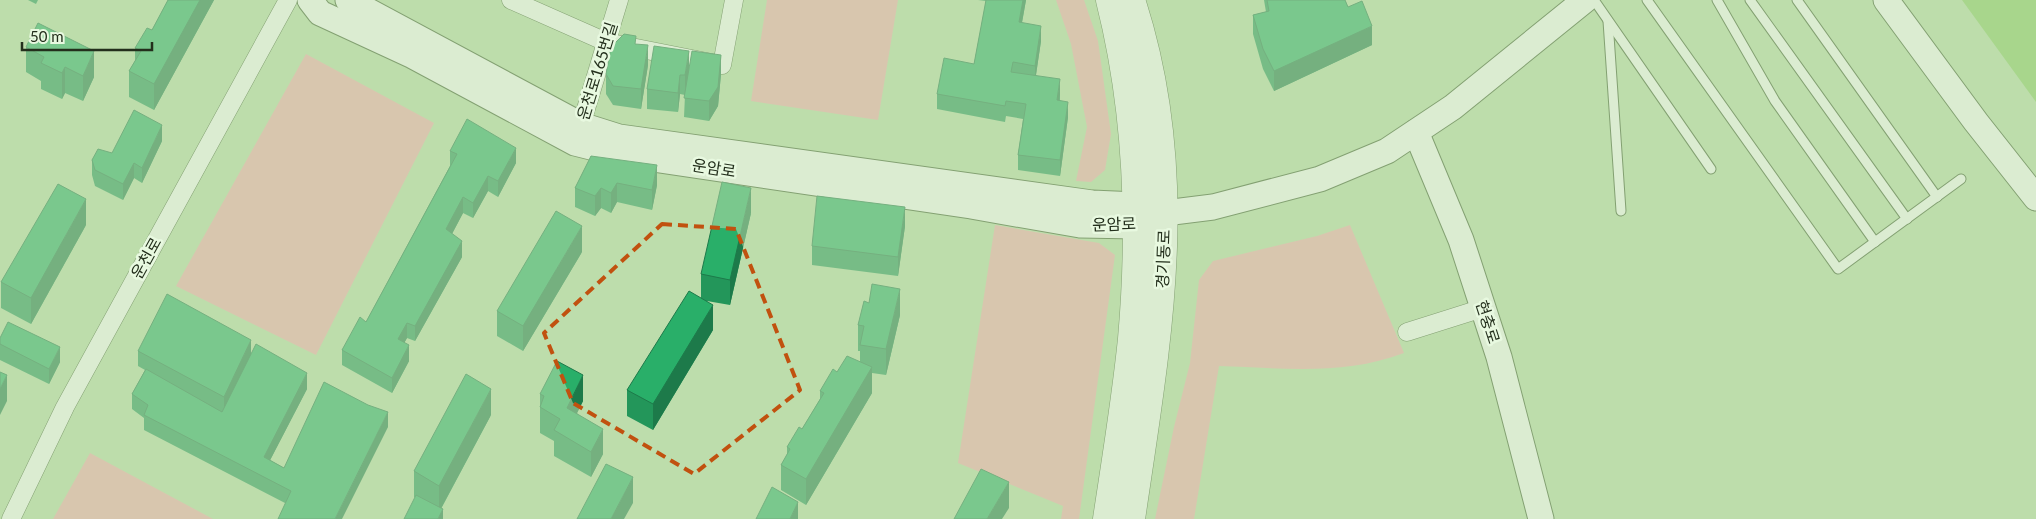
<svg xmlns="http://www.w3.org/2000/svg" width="2036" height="519" font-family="Lato,'Noto Sans KR',sans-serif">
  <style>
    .green { fill: #f9acb2 }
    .water { fill: #8ecf66 }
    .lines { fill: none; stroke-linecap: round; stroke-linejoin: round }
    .lane-casing { stroke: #3d592d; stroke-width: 11 }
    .street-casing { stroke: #3d592d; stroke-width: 19 }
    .secondary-casing { stroke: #3d592d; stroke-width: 27 }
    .primary-casing { stroke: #3d592d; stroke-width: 29 }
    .lane { stroke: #fff; stroke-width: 9 }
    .street { stroke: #fff; stroke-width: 18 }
    .secondary { stroke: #fff; stroke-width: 25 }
    .primary { stroke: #fff; stroke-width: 28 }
    .wall { fill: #23965a }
    .shaded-wall { fill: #1d7a4a }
    .building { fill: #29af69; stroke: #1d7a4a }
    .marked { fill: none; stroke: #c1510f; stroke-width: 4; stroke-dasharray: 10 6; stroke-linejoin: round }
    .labels { text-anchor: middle; stroke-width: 5; stroke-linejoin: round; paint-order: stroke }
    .street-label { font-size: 16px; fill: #232f1c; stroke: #e8f9e0 }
  </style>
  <rect width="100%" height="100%" fill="#bdddac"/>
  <g class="green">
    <polygon points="767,0 898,0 878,120 751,101"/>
    <polygon points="1056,0 1084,0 1098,41 1111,134 1105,170 1091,182 1076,181 1087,127 1071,44"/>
    <polygon points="306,54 434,123 316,355 176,286"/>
    <polygon points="995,225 1099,243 1115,255 1079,519 1061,519 1063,506 958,463"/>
    <path d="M1350 225 1404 353C1344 376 1281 368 1219 366L1194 519H1155L1174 427 1190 363 1199 280 1213 261 1317 236Z"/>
    <polygon points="90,453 213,519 53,519"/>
  </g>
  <polygon class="water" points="1962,0 2036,0 2036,102"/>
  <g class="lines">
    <g class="lane-casing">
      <g id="lane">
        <polyline points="1594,0 1711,169"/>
        <polyline points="1647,0 1838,269 1961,179"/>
        <polyline points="1717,0 1775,101 1875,242"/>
        <polyline points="1750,0 1907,219"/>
        <polyline points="1797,0 1937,197"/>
        <polyline points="1608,21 1621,211"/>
      </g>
    </g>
    <g class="street-casing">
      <g id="street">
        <polyline points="511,0 606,42 722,65 734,0"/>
        <polyline points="578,135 619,0"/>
        <polyline points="1407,332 1483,308"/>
        <polyline points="11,519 65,407 288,0"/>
      </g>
    </g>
    <g class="secondary-casing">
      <g id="secondary">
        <polyline points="310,0 320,13 413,56 575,143 619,154 971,206 1080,225 1137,226 1165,213 1213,207 1320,179 1387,151 1453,107 1585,0"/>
        <polyline points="348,0 581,125 619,137 1092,203 1137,205 1156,211"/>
        <polyline points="1886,0 1976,122 2036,198"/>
        <polyline points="1416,132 1461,240 1499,357 1541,519"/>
      </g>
    </g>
    <g class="primary-casing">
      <g id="primary">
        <path d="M1107 519C1116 459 1126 399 1132 339 1142 225 1138 111 1110 0"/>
        <path d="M1131 519C1157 341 1189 177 1131 0"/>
      </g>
    </g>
    <use href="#lane" class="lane"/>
    <use href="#street" class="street"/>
    <use href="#secondary" class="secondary"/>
    <use href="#primary" class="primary"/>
  </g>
  <g class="wall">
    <polygon points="28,0 38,0 36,4"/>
    <polygon points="168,0 214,0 154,110 129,97 129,71 135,61 135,48 152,30"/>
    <polygon points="978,0 1026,0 1022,23 1041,41 1036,75 1060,94 1060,100 1068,117 1060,176 1018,170 1018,155 1023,119 1006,116 1005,122 937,109 937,94 974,64 986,1"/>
    <polygon points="1264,0 1345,0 1348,7 1372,45 1274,91 1263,69 1253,34 1253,15 1266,12"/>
    <polygon points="636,44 648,65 641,109 613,105 606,94 606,74"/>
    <polygon points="26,47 94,77 83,101 65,93 62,99 41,89 41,81 26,72"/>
    <polygon points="689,70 721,74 718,106 709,121 684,117 685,95 680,94 678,112 647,109 647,89"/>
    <polygon points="162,141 142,183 134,178 123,200 95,186 92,175 92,160 112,153"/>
    <polygon points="450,151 516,163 498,197 488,191 473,218 463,213 452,234 462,257 415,341 407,338 404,343 409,361 392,393 342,365 342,350 366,322 450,166"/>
    <polygon points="591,156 657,185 652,210 617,202 611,213 601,208 595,216 575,207 575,188"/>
    <polygon points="751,213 730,305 707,301 713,330 653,430 627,416 627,390 701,298 701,274"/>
    <polygon points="86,225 31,324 1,308 1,282"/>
    <polygon points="905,226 898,276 812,265 812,246"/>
    <polygon points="582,252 523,351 497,336 497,311"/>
    <polygon points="900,315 886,375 872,373 872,393 806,505 781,490 781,465 787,455 787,447 802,429 820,399 820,391 837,372 860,362 860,351 858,351 858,325"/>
    <polygon points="0,338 60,362 49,384 0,360"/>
    <polygon points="138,351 251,356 307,389 270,460 284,468 388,427 285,503 144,430 144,418 132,409 132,394 145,370 138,366"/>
    <polygon points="540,394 583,401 577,413 603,454 591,477 554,456 554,441 540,433"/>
    <polygon points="491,415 441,509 443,519 414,497 414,471"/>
  </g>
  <g class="shaded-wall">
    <polygon points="200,0 214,0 154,110 154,84"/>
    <polygon points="1023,0 1026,0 1019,38 1019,22"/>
    <polygon points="1041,26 1041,41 1035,81 1035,66"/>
    <polygon points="1372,26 1372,45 1274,91 1274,71"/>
    <polygon points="648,45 648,65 641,109 641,89"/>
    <polygon points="94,51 94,77 83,101 83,76"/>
    <polygon points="689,51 689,70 685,95 685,75"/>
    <polygon points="721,55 721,74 718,106 709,121 709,101"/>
    <polygon points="65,67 65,93 62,99 62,73"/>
    <polygon points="680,75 680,94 678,112 678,93"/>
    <polygon points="1060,79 1060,94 1057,115 1057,100"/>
    <polygon points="1068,102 1068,117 1060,176 1060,160"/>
    <polygon points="162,125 162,141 142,183 142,168"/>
    <polygon points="516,148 516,163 498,197 498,181"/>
    <polygon points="134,163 134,178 123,200 123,184"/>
    <polygon points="657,165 657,185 652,210 652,190"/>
    <polygon points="488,176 488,191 473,218 473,203"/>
    <polygon points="617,183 617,202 611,213 611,193"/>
    <polygon points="601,188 601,208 595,216 595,196"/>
    <polygon points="751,188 751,213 730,305 730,280"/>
    <polygon points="463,197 463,213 446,245 446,229"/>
    <polygon points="86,199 86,225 31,324 31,298"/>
    <polygon points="905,207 905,226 898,276 898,257"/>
    <polygon points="582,226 582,252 523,351 523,326"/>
    <polygon points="462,241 462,257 415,341 415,326"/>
    <polygon points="900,289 900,315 886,375 886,349"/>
    <polygon points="713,305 713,330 653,430 653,404"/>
    <polygon points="407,323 407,338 398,354 398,339"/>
    <polygon points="251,340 251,356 224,413 224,397"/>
    <polygon points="409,345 409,361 392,393 392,378"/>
    <polygon points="60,347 60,362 49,384 49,369"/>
    <polygon points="872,367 872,393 806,505 806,479"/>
    <polygon points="307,373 307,389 264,472 264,457"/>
    <polygon points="7,375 7,401 0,415 0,389"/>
    <polygon points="583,375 583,401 567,433 567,408"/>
    <polygon points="491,389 491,415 439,512 439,486"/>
    <polygon points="388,412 388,427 342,519 335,519"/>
    <polygon points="603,429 603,454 591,477 591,452"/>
    <polygon points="633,477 633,503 624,519 611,519"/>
    <polygon points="1009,482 1009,508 1002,519 987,519"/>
    <polygon points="798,502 798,519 790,519"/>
    <polygon points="443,509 443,519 438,519"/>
  </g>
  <g class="building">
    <polygon points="168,0 200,0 154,84 129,71 141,51 135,48 147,28 152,30"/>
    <polygon points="986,0 1023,0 1019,22 1041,26 1035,66 1013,62 1011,72 1060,79 1057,100 1068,102 1060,160 1018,155 1026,104 1006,101 1005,106 937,94 944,58 974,64"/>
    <polygon points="1267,0 1345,0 1348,7 1362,1 1372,26 1274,71 1263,49 1253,15 1269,11"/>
    <polygon points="38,23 94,51 83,76 65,67 62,73 41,63 44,57 26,47"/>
    <polygon points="624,34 636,36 635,44 648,45 641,89 613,86 606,74 611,47"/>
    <polygon points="654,46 689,51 685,75 680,75 678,93 647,89"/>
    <polygon points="692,51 721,55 718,87 709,101 684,98"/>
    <polygon points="134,110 162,125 142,168 134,163 123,184 95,170 92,160 98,149 112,153"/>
    <polygon points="467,119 516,148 498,181 488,176 473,203 463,197 446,229 462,241 415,326 407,323 398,339 409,345 392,378 342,350 360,317 366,322 457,154 450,151"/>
    <polygon points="591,156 657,165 652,190 617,183 611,193 601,188 595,196 575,188"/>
    <polygon points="722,182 751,188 730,280 701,274"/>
    <polygon points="58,184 86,199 31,298 1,282"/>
    <polygon points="817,196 905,207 898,257 812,246"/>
    <polygon points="556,211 582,226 523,326 497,311"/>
    <polygon points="872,284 900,289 886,349 860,345 864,326 858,325 864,301 869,303"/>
    <polygon points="689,291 713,305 653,404 627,390"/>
    <polygon points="167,294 251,340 224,397 138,351"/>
    <polygon points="8,322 60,347 49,369 0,344 0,338"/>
    <polygon points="256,344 307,373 264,457 284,468 324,382 368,405 388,412 335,519 278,519 291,491 144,415 148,405 132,394 146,369 222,412"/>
    <polygon points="847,356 872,367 806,479 781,465 790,449 787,447 799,427 802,429 824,393 820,391 833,369 837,372"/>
    <polygon points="557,361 583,375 567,408 603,429 591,452 554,430 560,419 540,407 544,396 540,394"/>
    <polygon points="0,372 7,375 0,389"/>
    <polygon points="466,374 491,389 439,486 414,471"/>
    <polygon points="606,464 633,477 611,519 577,519"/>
    <polygon points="981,469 1009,482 987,519 954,519"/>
    <polygon points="772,487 798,502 790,519 756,519"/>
    <polygon points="416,495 443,509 438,519 404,519"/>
  </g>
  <path d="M0 0H2036V519H0ZM662 224 736 229 800 390 694 474 573 403 544 333Z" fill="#bdddac" fill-opacity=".55" fill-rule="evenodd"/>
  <path class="marked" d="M662 224 736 229 800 390 694 474 573 403 544 333Z"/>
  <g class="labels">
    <g class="street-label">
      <text transform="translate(597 71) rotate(-73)" y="6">운천로165번길</text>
      <text transform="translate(714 168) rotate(9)" y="6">운암로</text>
      <text transform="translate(1114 224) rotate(-2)" y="6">운암로</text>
      <text transform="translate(146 258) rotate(-61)" y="6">운천로</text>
      <text transform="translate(1163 259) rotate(-88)" y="6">경기동로</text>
      <text transform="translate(1488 322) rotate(72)" y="6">현충로</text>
    </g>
  </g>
  <path d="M22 42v8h130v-8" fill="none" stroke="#232f1c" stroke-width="2.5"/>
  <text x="30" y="42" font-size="15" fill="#232f1c" stroke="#e8f9e0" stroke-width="4" paint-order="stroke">50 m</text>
</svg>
